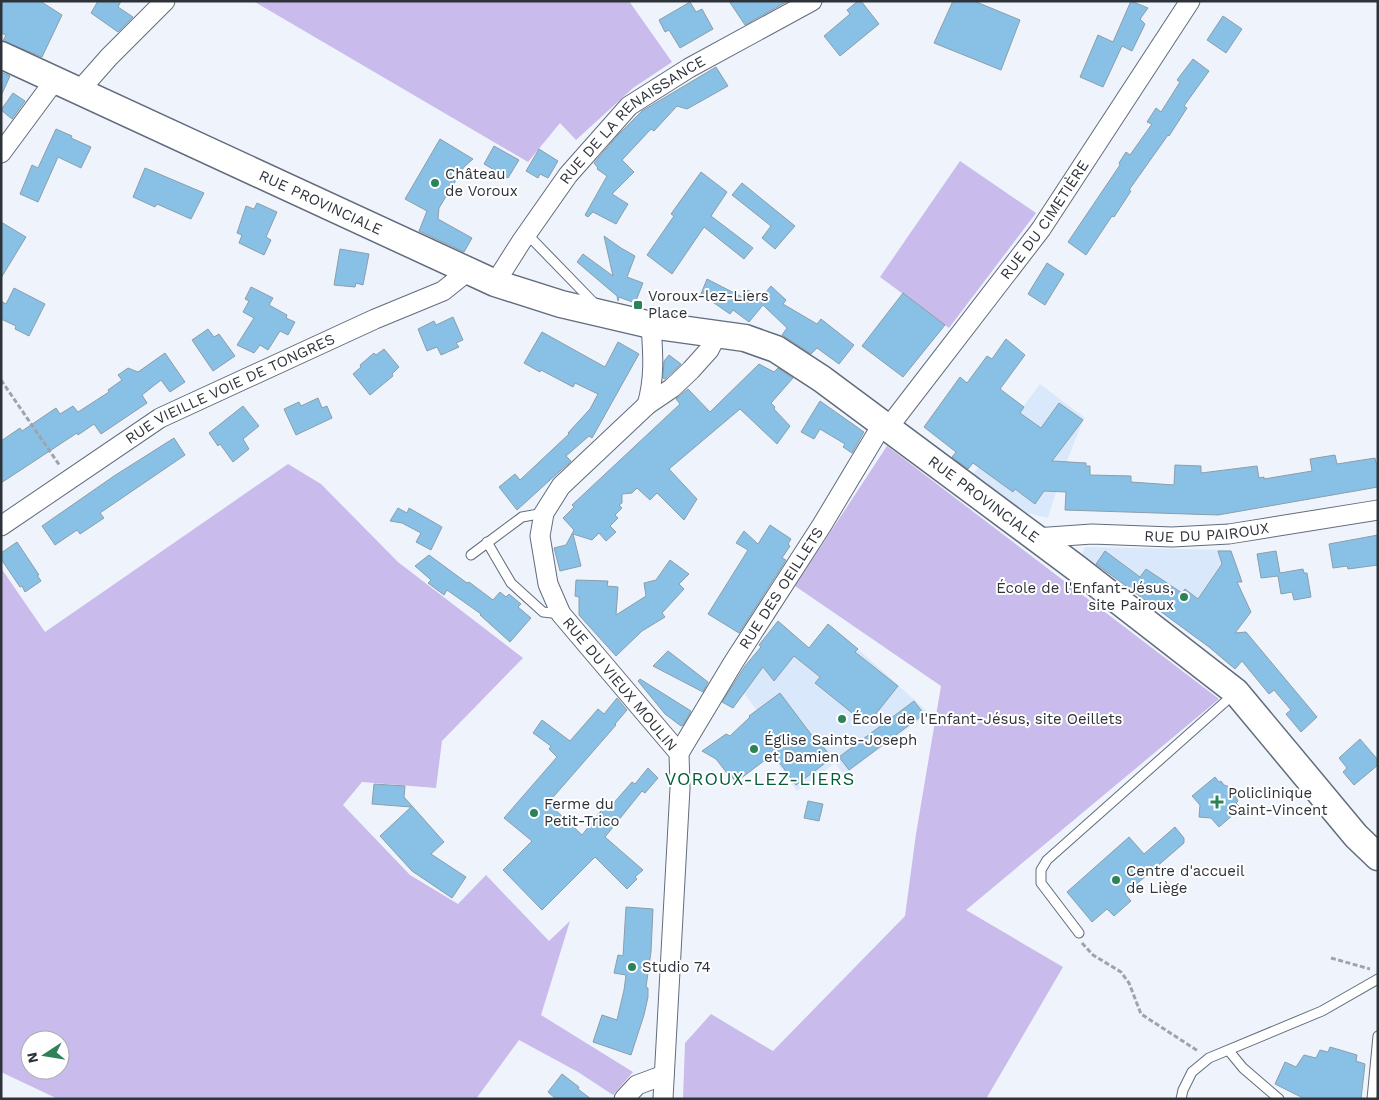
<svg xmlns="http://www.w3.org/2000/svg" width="1379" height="1100" font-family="'Work Sans',sans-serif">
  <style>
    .built { fill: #dae8fc }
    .green { fill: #c9bbeb; fill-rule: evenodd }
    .building { fill: #88c1e5; stroke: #8b9eab }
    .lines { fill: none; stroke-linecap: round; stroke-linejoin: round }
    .service-casing { stroke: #616c7c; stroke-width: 11 }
    .minor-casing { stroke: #616c7c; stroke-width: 21 }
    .secondary-casing { stroke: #616c7c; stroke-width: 29 }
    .path { stroke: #9fa4ac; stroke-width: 3; stroke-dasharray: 5 2.5; stroke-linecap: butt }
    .service { stroke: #fff; stroke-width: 9 }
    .minor { stroke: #fff; stroke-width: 19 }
    .secondary { stroke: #fff; stroke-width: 26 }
    .poi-dot { fill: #2d8357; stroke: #fff; stroke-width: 2 }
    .labels { text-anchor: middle; stroke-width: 4; stroke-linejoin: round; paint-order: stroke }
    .street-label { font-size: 15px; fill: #2e333a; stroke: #fff }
    .poi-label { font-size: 15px; fill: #2e333a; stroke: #fff; text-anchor: start }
    .quarter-label { font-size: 18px; letter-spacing: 1px; fill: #005d37; stroke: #fff }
  </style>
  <rect width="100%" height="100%" fill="#eff4fc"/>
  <g class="built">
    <polygon points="1040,384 1085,418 1082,423 1061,476 1048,518 1027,513 973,474"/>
    <polygon points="1085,547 1231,550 1241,578 1197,639 1082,554"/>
    <polygon points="780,644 828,685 858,649 929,713 844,775 835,763 797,791 775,760 795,745 772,732 744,693"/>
  </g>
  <g class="green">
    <polygon points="253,1 629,1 672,62 633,88 576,140 560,123 528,162"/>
    <polygon points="960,161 1036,213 949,328 880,277"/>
    <polygon points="887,446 1219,699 966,910 1063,967 986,1099 683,1099 685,1043 711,1014 773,1051 905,916 916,834 941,686 795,586"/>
    <path d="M288 464 321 484 398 562 523 658 442 741 436 788 362 782 343 805 410 875 458 904 486 875 549 941 570 921 541 1015 633 1072 613 1095 578 1072 519 1040 476 1099H58L1 1072V568L45 632ZM30 1040H60V1070H30Z"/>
  </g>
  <g class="building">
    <polygon points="1,1 40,1 62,15 42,57 3,41 6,35 1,33"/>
    <polygon points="98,1 121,1 118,7 133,17 118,32 91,13"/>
    <polygon points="729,1 788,1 745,25"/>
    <polygon points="858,1 861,1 879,24 840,56 824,36 850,14 847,10"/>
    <polygon points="953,1 974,1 1020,20 1001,70 934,43"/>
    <polygon points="1131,1 1148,8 1140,19 1145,24 1132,51 1122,46 1103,87 1080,77 1098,35 1113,42"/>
    <polygon points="690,2 696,12 702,9 713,29 680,48 669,30 665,32 659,20"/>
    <polygon points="1223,16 1242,29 1226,53 1207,40"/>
    <polygon points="1193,59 1209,71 1184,106 1187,108 1169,136 1168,135 1129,190 1131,191 1114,217 1112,216 1086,255 1068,242 1120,165 1119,163 1126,152 1130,155 1152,124 1147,122 1156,108 1161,112 1180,82 1177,80"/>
    <polygon points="716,67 728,86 687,109 677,106 654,131 651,129 622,160 634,172 612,194 628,204 616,224 593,212 588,217 585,215 607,176 597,169 598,168 594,163 619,134 642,111"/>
    <polygon points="1,72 10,76 1,96"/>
    <polygon points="13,93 25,101 12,119 1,110"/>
    <polygon points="56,129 72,136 71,138 91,147 81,168 58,157 38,202 20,194 32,165 38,168"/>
    <polygon points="440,139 473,159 464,167 439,208 438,219 472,238 464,252 419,231 427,211 405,199"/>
    <polygon points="494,146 519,160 508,178 484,164"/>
    <polygon points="539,149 558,161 548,178 540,174 538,178 526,171"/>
    <polygon points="145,168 204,193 191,219 157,204 155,207 133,197"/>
    <polygon points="701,172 727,192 711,216 753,248 744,259 704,227 672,274 647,255 674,216 671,214"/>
    <polygon points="742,183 795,226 775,249 762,238 771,226 732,195"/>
    <polygon points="257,203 277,212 266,237 271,240 264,255 239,243 242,235 237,233 246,206 254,209"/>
    <polygon points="1,222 26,237 1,278"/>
    <polygon points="604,236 621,248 635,256 627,277 643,283 635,303 619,297 618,301 617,296 577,262 583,254 613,276"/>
    <polygon points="340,249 369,254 363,285 356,283 355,287 334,285"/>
    <polygon points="1047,263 1064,274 1045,305 1028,294"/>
    <polygon points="707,279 742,297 748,290 760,299 771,286 786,300 783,304 817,324 821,319 854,345 839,364 817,348 811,354 782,335 787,328 763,305 749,322 733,310 730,314 701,294"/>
    <polygon points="251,287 273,298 269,305 287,315 286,318 295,322 288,335 280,331 268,350 260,345 254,353 237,345 254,318 243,312 249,301 245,299"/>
    <polygon points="14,288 45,304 29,336 15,329 16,326 1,319 1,301 6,304"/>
    <polygon points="903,293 945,325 903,377 862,346"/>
    <polygon points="453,317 463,340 456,343 459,347 441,355 437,347 427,351 418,329 434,321 436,325"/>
    <polygon points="208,329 214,337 219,334 235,356 213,371 192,340"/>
    <polygon points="542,332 605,367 618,342 639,354 592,438 589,436 566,456 571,461 517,510 499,487 515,474 520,480 569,434 568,433 590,409 598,394 575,383 573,387 541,370 540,372 524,363"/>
    <polygon points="1006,339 1025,355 1000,389 1024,407 1020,413 1041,428 1059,403 1083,420 1052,461 1086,463 1086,466 1090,466 1090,475 1131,476 1131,482 1174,485 1175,465 1201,466 1201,473 1257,466 1259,478 1264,477 1264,479 1312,471 1310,459 1335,455 1337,464 1375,458 1376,463 1378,463 1378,487 1218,515 1065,510 1066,492 1044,491 1035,504 1015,489 1013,492 973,463 968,469 952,457 956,452 924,427 960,377 967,383 987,356 992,359"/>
    <polygon points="384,349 399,367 392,374 393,376 370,395 353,374 361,367 360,365 374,353 376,355"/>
    <polygon points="165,353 185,382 170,392 161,380 142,395 147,403 101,434 94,424 78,435 77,433 1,483 1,441 20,428 22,431 56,408 60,414 73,406 78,412 109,392 108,390 122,380 118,375 128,368 138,372"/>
    <polygon points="669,355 681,364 665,379 663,378 664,361"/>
    <polygon points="759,364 774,372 778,368 793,378 771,403 775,407 774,409 790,426 777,444 740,409 669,469 697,499 684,520 657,493 650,500 637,488 632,493 622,494 622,503 619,505 622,508 615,515 618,518 610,526 616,532 606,541 599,533 592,540 573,534 581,566 560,571 554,548 566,545 574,530 563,518 574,507 572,505 680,404 676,399 688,389 710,412"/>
    <polygon points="318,398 322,408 327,406 332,418 296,435 284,409 299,402 301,406"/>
    <polygon points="820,401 864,432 852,453 843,447 845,444 820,429 814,439 801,432"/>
    <polygon points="243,406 259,426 243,439 249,449 233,462 220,444 218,446 209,433"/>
    <polygon points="174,438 185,455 100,513 104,518 80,534 77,530 55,545 42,526 114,476"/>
    <polygon points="398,508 407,513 409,508 442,527 431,550 416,542 421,533 402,523 390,521"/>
    <polygon points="770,525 791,539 788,544 790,546 782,558 786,560 739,633 708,614 748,550 736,543 744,531 758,544"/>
    <polygon points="1378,535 1378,565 1348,569 1347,566 1333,568 1329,544"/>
    <polygon points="17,542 39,575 37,575 41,581 25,592 22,586 20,587 1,559 1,553"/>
    <polygon points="1105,551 1140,577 1146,569 1182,593 1185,589 1198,599 1222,564 1218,551 1231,551 1242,582 1237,582 1251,612 1235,633 1246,632 1317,717 1301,732 1286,714 1291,710 1274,690 1269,694 1242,661 1235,669 1209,647 1096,564"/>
    <polygon points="1276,551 1280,573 1303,569 1304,573 1307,573 1311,597 1294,600 1292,592 1281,594 1278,576 1261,578 1257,554"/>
    <polygon points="429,555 467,583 469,582 493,600 500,592 506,597 509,594 521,604 518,607 531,618 510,642 480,615 481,614 447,590 444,595 428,583 431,580 415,566"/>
    <polygon points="670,560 689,574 679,584 684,589 662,613 665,617 642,631 616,656 579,615 579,597 575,596 576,580 608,581 607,586 618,587 616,615 646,596 644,583 656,580"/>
    <polygon points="778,621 809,648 828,624 858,649 855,652 898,686 867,725 815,683 820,677 794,656 774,681 763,667 733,708 722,702 745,666 761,647 759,645"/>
    <polygon points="668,651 708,682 703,692 653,666"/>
    <polygon points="640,679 691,711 683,725 681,726 665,714 638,681"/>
    <polygon points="780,693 819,745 821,744 832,758 796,785 773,754 736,782 731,776 730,777 716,759 702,751 726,734 730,736 750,717 749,716"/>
    <polygon points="617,698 627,710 615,724 616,725 548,803 582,835 608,802 612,805 632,782 635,784 648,768 658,778 645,793 642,791 605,837 643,870 635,877 637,879 627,889 595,857 542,910 503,870 532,841 504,818 557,757 549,749 551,746 533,733 542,720 570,741 598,709 604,714"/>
    <polygon points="914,701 924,714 849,770 839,757"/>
    <polygon points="1360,739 1378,760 1378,765 1354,785 1343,772 1347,768 1339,758"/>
    <polygon points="1215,777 1219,782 1221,781 1224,785 1235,789 1234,793 1238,801 1236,803 1241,808 1219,827 1211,818 1199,817 1200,805 1192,796"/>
    <polygon points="374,784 405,786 404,797 444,842 431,854 466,877 452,898 412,871 380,836 411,807 372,804"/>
    <polygon points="808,801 823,804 819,821 804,818"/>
    <polygon points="1175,827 1184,838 1184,843 1125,894 1131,901 1114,916 1107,909 1092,922 1067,892 1129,837 1144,854"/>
    <polygon points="626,907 653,909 651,952 646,987 648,988 648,997 644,1015 631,1055 593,1042 602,1015 617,1020 624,990 626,975 614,973 618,955 623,956"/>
    <polygon points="1330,1047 1357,1055 1356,1061 1365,1064 1361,1099 1305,1099 1275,1084 1285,1062 1296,1067 1304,1055 1316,1058 1320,1050 1328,1052"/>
    <polygon points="562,1074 579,1087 578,1089 591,1099 556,1099 548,1092"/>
  </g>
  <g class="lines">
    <g class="service-casing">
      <g id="service">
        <polyline points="527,234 595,304"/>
        <polyline points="487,542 511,583 543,612 561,614"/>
        <polyline points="471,555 522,517 544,513"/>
        <polyline points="1079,933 1041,883 1041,870 1047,860 1234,694"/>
        <polyline points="1229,1051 1243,1068 1279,1099"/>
        <polyline points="1181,1099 1183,1090 1192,1072 1209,1058 1322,1011 1378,979"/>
        <polyline points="1372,1099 1378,1036"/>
      </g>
    </g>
    <g class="minor-casing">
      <g id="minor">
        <polyline points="79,91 109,57 165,1"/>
        <polyline points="1,153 55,80"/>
        <path id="s1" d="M495 283 521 242 568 175 629 106 689 68 812 1"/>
        <path d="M647 405C655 378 653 353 651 325"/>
        <path id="s2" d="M887 429 1041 229 1190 1"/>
        <path id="s3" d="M1 526 160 418 375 319 443 291 468 271"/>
        <path id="s4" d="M1035 538 1092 534 1172 537 1229 534 1378 510"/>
        <path id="s5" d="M679 753 733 663 822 525 882 425"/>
        <polyline points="624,1099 637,1085 664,1075"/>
        <polyline points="663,1099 680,788 679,753 561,614 548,584 540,536 544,513 561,486 647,405 672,388 691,370 709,350 717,334"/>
      </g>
    </g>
    <g class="secondary-casing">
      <g id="secondary">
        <path id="s6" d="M1 55 495 283 561 304 651 325 745 338 776 349 822 379 1075 567 1236 692 1356 836 1378 857"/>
      </g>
    </g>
    <g class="path">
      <polyline points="1,380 60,466"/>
      <polyline points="1082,943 1093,955 1121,972 1129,983 1141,1014 1198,1051"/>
      <polyline points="1331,958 1370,969"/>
    </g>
    <use href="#service" class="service"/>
    <use href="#minor" class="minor"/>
    <use href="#secondary" class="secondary"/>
  </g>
  <g class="poi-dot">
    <circle cx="435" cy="183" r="5"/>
    <rect x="633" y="300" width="10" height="10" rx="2.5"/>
    <circle cx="1184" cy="597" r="5"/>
    <circle cx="842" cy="719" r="5"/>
    <circle cx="754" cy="749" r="5"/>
    <path d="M1214.5 794.5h5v5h5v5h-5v5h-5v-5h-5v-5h5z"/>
    <circle cx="534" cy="813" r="5"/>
    <circle cx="1116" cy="880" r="5"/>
    <circle cx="632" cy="967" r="5"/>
  </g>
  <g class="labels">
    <g class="street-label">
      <text dy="5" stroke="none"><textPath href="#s1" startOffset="216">RUE DE LA RENAISSANCE</textPath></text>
      <text dy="5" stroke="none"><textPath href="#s6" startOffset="352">RUE PROVINCIALE</textPath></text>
      <text dy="5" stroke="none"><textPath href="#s2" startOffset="262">RUE DU CIMETIÈRE</textPath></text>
      <text dy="5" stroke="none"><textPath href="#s3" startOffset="268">RUE VIEILLE VOIE DE TONGRES</textPath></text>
      <text dy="5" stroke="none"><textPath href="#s6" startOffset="1090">RUE PROVINCIALE</textPath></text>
      <text dy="5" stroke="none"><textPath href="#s4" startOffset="172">RUE DU PAIROUX</textPath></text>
      <text dy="5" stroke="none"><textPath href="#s5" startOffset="194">RUE DES OEILLETS</textPath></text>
      <text transform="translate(620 684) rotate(50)" y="5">RUE DU VIEUX MOULIN</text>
    </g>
    <g class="poi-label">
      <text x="445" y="179">Château<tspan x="445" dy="17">de Voroux</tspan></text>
      <text x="648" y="301">Voroux-lez-Liers<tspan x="648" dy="17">Place</tspan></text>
      <text x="1174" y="593" text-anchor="end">École de l'Enfant-Jésus,<tspan x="1174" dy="17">site Pairoux</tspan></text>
      <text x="852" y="724">École de l'Enfant-Jésus, site Oeillets</text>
      <text x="764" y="745">Église Saints-Joseph<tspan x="764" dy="17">et Damien</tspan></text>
      <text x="1228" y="798">Policlinique<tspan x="1228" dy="17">Saint-Vincent</tspan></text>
      <text x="544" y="809">Ferme du<tspan x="544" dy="17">Petit-Trico</tspan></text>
      <text x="1126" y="876">Centre d'accueil<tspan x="1126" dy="17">de Liège</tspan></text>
      <text x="642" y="972">Studio 74</text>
    </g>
    <g class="quarter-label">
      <text x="760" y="785">VOROUX-LEZ-LIERS</text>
    </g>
  </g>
  <rect width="1379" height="1100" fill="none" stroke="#2e333a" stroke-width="5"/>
  <g transform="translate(45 1055) rotate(258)"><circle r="24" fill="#ffffff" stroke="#abadb0"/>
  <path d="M0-4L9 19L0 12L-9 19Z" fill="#2d8357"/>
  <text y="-8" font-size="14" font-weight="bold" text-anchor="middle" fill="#2e333a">N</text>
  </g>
</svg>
